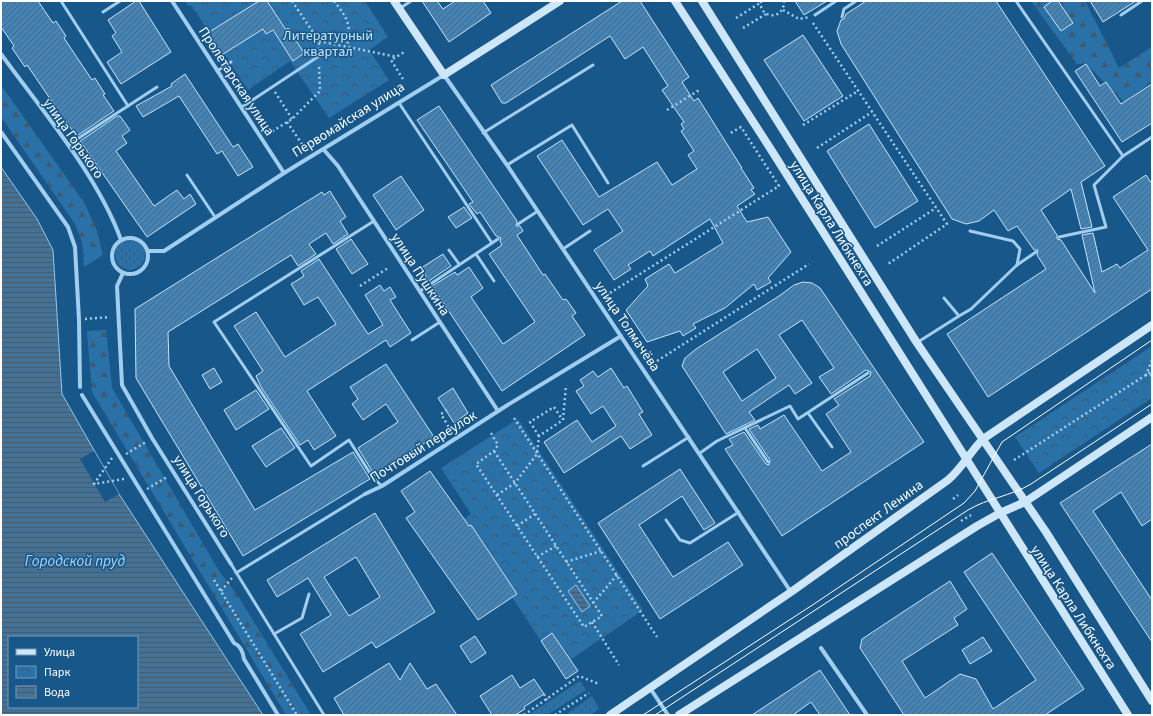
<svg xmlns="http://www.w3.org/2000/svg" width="1153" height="716" font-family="'Source Sans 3',sans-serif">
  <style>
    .grass { fill: url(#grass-dots) }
    .forest { fill: url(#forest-firs) }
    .park { fill: url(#park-crowns) }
    .water { fill: url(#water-rules); stroke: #93c9f0; fill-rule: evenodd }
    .pier { fill: #18578a }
    .building { fill: url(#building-hatch); stroke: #c7e4fa; fill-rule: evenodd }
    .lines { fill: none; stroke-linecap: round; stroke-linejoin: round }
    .path { stroke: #a1cdee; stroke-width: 2.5; stroke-dasharray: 2 3; stroke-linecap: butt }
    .lane { stroke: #a1cdee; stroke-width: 3 }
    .street { stroke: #a1cdee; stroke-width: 4 }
    .secondary { stroke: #cee6fa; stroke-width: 8 }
    .tram { stroke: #fff; stroke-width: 1 }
    .labels { text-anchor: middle; stroke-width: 3; stroke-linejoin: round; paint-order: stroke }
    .park-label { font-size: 14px; fill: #c7e4fa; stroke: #18578a }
    .street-label { font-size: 14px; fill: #fff; stroke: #18578a }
    .water-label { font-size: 15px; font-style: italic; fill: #acd6f5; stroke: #18578a }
  </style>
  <defs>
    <pattern id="grass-dots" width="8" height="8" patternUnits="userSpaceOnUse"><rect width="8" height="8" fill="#2a71a8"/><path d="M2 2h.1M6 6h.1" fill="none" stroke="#3e5b71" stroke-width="1.8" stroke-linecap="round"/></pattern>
    <pattern id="forest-firs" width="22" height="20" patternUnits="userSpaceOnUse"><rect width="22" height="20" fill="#2a71a8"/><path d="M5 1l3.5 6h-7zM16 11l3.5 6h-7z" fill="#3e5b71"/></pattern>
    <pattern id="park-crowns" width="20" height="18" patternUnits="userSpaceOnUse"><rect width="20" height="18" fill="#2a71a8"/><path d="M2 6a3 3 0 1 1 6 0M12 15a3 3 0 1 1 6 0" fill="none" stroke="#3e5b71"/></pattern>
    <pattern id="water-rules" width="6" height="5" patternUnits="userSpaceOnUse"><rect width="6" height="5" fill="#447297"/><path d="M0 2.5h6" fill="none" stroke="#495b6a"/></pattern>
    <pattern id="building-hatch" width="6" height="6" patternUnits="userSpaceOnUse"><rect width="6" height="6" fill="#4483b4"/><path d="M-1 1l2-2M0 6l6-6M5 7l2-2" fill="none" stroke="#486a85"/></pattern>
  </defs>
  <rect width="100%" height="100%" fill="#18578a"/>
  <g class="grass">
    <circle cx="130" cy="255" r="15"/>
    <polygon points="580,681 586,690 547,715 528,715"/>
    <polygon points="592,696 599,709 590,715 568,715 568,713"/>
  </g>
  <g class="forest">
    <polygon points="1031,1 1085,1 1119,68 1152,47 1152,82 1124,102 1086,64 1077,64"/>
    <polygon points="1,85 85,204 97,231 103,255 84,267 82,242 75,224 1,117"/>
    <polygon points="106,330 112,388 219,571 238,596 311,715 286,715 92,392 87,331"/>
  </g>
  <g class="park">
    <polygon points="185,1 365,1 388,37 369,50 389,80 329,118 290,61 248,90 224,54 220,56 206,34 209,32 191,5 188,6"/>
    <polygon points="1152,346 1152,398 1039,473 1015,437"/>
    <polygon points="518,419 643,610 570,660 552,633 541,641 462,521 471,514 441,468"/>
  </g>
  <g class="water">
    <path d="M1 167 37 219 53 250 62 394 119 494 263 715H1ZM9 637H137V707H9Z"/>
    <polygon points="576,585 590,606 582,612 568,591"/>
  </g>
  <polygon class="pier" points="94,451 119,494 105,502 80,459"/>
  <g class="building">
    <polygon points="1,1 38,1 53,23 56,21 66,36 64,38 92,80 95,78 105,94 103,95 114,111 77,136 66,122 64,124 53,108 55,106 27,65 25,67 12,48 14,46 1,27"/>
    <polygon points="136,1 139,1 171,52 121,84 107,62 122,52 112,36 116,33 108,20"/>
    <polygon points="259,1 267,1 286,30 288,28 304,53 293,61 273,30 266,34 263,29 220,56 206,34"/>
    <polygon points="422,1 437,1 443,9 455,1 483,1 491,13 449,42"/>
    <polygon points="622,1 640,1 689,77 682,82 694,101 698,98 742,168 741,168 754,188 751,190 755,194 737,206 747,222 768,217 791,252 768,278 771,282 757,290 754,284 725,308 693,324 696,328 683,336 680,331 647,342 626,310 648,286 645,279 669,264 675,273 723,243 710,219 653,256 650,251 628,265 631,269 614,280 594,250 623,231 608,209 583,225 537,156 562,140 599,197 657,162 672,185 697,169 688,155 694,151 681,131 684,129 681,124 684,122 662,90 668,86 643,47 625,59 610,36 506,103 502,103 491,85"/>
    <polygon points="795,1 827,1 804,15"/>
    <polygon points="866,1 996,1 1105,166 1081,182 1092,227 1081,229 1071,189 1041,210 1057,235 1057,239 1061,240 1095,293 1082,235 1093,233 1102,272 1117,264 1120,268 1148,250 1113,197 1146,175 1152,184 1152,289 988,397 947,334 1046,269 1037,255 1038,250 1034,250 1017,226 1008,231 994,210 979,221 966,224 952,219 841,44 837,31 841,20 844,19 846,14"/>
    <polygon points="1052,1 1058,1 1073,23 1061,31 1044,7"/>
    <polygon points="1090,1 1136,1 1103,22"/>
    <polygon points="803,35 843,96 804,121 764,60"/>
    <polygon points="1086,64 1100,86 1106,82 1121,104 1152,84 1152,123 1122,142 1075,71"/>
    <polygon points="185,74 233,147 238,144 253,167 238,176 222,151 217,154 179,96 143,117 136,106 172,86 171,84"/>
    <polygon points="439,106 517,221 516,226 520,226 523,231 517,235 543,275 545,274 563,300 566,299 576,313 572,316 585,335 502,391 432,286 455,272 457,275 469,267 483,288 471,297 503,344 535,322 489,254 502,245 500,241 501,238 496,236 480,212 477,214 469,204 473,202 417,120"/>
    <polygon points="117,116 120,116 130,130 122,136 127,143 116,151 154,206 177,190 184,199 190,194 196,204 147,237 80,141"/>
    <polygon points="869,124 918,201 875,228 827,151"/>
    <polygon points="401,176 424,210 396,230 373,195"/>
    <polygon points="330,191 346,217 340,221 348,234 333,244 326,233 309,244 316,254 298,266 291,255 168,332 169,366 255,510 353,452 370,479 243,556 136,378 135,309 322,192 324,195"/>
    <polygon points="464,207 472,218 456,228 448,217"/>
    <polygon points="351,239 368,264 352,274 336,249"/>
    <polygon points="443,254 451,266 429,281 421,268"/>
    <polygon points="319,259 368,334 383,325 365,295 380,285 384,291 390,287 396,297 390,300 411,333 390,347 386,340 307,391 336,436 314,450 308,440 300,445 261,387 256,376 263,371 234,326 256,312 285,357 336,324 318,297 304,305 291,284 304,276 301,271"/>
    <path d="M803 282 812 283 820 288 924 442 782 536 725 449 733 445 729 439 744 432 766 464 769 465 770 460 749 429 758 425 760 429 784 415 822 471 851 452 826 414 839 405 834 399 870 376 871 372 866 370 831 394 819 377 834 368 802 320 779 335 812 383 795 394 789 385 749 412 755 420 726 434 682 366 685 358 696 349 779 296 794 285ZM757 349 776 378 742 401 723 372Z"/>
    <polygon points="386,364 434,437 375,476 358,448 398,422 386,404 363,420 352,404 358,399 350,387"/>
    <polygon points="214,368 222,382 210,389 202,375"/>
    <polygon points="611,368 624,388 627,386 643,412 639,414 652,435 630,449 621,436 564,473 544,442 577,420 592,442 616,426 603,406 591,414 576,391 584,386 580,380 593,371 598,377"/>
    <polygon points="453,388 468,413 454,423 438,398"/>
    <polygon points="256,390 269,409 236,430 224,410"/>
    <polygon points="281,428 295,448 266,467 252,446"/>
    <polygon points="1152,444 1152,519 1142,526 1121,492 1093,511 1152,600 1152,642 1060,503"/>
    <polygon points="680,469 715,523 704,530 682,496 639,525 673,577 728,542 743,565 660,619 598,523"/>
    <polygon points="430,471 469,526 471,525 517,594 478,620 406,518 415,512 401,491"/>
    <path d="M375 513 435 612 376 648 372 642 323 672 300 634 331 615 308 578 277 597 267 580ZM356 557 380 597 349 616 324 577Z"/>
    <polygon points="992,553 1084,689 1045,715 904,715 860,648 862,639 950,581 967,609 954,618 958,625 902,661 925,698 960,674 976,679 993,709 1036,680 964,572"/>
    <polygon points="552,633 578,671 566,679 541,641"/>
    <polygon points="475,636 486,653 471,663 460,646"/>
    <polygon points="983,637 992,651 970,664 962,650"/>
    <polygon points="389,663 400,680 410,663 427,689 436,684 457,715 344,715 334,698"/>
    <polygon points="820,670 850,715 820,715 811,702 793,715 752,715"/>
    <polygon points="512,675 520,688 534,679 544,694 524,707 525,709 515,715 492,715 480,696"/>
  </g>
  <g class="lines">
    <g class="path">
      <polyline points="292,1 319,41 319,50"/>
      <path d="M334 1C347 18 352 24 347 46"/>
      <path d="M761 1C758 18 784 22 784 1"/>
      <polyline points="783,10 799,19 810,17"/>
      <polyline points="736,18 760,3"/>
      <polyline points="813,23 947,224 888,264"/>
      <polyline points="743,28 766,14"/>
      <polyline points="319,41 397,57"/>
      <polyline points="403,79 391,60 406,51"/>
      <polyline points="275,92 292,119"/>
      <polyline points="667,110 701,89"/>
      <polyline points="287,122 302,144"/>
      <polyline points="803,125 858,91"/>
      <polyline points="268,134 292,119 320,91 319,65"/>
      <polyline points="817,148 872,112"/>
      <polyline points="877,246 936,208"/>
      <polyline points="360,286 388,268"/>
      <polyline points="610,293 779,186 741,127 729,134"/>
      <polyline points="85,319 110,317"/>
      <polyline points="1152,360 1146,375 1152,375"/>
      <polyline points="657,361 809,264"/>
      <polyline points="447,410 441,414 451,431"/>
      <polyline points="514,418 657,637"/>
      <polyline points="491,433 498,445 494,451 476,464 584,627 602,616 494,451"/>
      <polyline points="539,436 530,422 554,407 562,419"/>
      <polyline points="126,454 146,442"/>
      <polyline points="112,458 94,484 124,479"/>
      <polyline points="1014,460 1152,371"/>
      <polyline points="147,489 167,477"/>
      <polyline points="497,495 515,483 537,454 539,436 563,420 566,385"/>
      <polyline points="953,499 958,495"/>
      <polyline points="961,521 971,515"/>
      <polyline points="517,526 535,514"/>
      <polyline points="537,557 556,546"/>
      <polyline points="566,562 601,551"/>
      <polyline points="214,580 297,715"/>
      <polyline points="221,591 232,578"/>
      <polyline points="593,603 617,575"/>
      <polyline points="592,622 619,665"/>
      <polyline points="544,694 547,700"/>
      <polyline points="1087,714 1087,715"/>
      <polyline points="524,715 579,676 599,684"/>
      <polyline points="555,715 589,693"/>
    </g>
    <g class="lane">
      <polyline points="61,1 128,106"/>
      <polyline points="1016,1 1123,156 1152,137"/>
      <polyline points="399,9 411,1"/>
      <polyline points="103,12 120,1"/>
      <polyline points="815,15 836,1"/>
      <polyline points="1121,15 1142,1"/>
      <polyline points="842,17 844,9 856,1"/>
      <polyline points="217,71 231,62"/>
      <polyline points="399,103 492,243"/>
      <polyline points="242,107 319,56"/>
      <polyline points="483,133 593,65"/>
      <polyline points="68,145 157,87"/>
      <polyline points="507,165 572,125 608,183"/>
      <polyline points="187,175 215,217"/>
      <polyline points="374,221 214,322 311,466 349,440 373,478 382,486"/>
      <polyline points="518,224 538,211"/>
      <polyline points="1059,237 1106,227 1094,185 1123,156"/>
      <polyline points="563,249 590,231"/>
      <polyline points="449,250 459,264"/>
      <polyline points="476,254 494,281"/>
      <polyline points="1017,265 1036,252"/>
      <polyline points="420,291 498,239"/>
      <polyline points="959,316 971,309 1017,265 1020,249 1013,241 970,231"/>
      <polyline points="412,340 440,322"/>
      <polyline points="918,342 959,316 944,298"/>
      <polyline points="808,413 832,447"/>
      <polyline points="745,428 768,462"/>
      <polyline points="700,453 717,441 790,406 798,419 868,373"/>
      <polyline points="643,466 689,437"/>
      <polyline points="666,520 680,540 690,543 739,512"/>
      <polyline points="231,564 324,715"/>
      <polyline points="236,573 365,494"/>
      <polyline points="274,634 302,618 309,594"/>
    </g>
    <g class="street">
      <polyline points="172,1 284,173"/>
      <path d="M1 54C41 109 98 176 121 240"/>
      <polyline points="1,132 68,227 75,247 79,320 80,387"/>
      <polyline points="324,150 338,166 498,411"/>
      <circle cx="130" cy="256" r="18"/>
      <polyline points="148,251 164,251 284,173 444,75 507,165 791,592"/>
      <polyline points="123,273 117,286 122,385 152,438 231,564"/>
      <path d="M82 395 234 643C241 646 243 652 244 659L278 715"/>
      <polyline points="365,494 382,486 506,406 621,336"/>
      <polyline points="821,648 867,715"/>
      <polyline points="650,688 668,715"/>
    </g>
    <g class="secondary">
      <polyline points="394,1 444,75 560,1"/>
      <polyline points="675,1 770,148 1128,715"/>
      <polyline points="702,1 917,343 1046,532 1152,701"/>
      <path d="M610 715 791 592 948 480C962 468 970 452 983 439L1152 325"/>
      <polyline points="679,715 977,526 1000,513 1025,502 1152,417"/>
    </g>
    <g class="tram">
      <polyline points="643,715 814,604 964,503 975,491 1002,442 1152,340"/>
      <path d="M655 715 968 510C988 498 1011 496 1031 484L1152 404"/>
    </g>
  </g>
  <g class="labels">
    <g class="park-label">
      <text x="328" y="40">Литературный<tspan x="328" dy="16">квартал</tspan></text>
    </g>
    <g class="street-label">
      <text transform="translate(237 81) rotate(57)" y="5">Пролетарская улица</text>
      <text transform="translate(348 119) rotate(-32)" y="5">Первомайская улица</text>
      <text transform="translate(74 138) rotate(55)" y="5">улица Горького</text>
      <text transform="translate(832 223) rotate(58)" y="5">улица Карла Либкнехта</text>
      <text transform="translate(421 274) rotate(57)" y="5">улица Пушкина</text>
      <text transform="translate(628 326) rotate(56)" y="5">улица Толмачёва</text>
      <text transform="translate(423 446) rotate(-32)" y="5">Почтовый переулок</text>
      <text transform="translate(202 496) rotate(58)" y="5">улица Горького</text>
      <text transform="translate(878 514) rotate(-36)" y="5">проспект Ленина</text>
      <text transform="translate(1074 607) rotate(57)" y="5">улица Карла Либкнехта</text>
    </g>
    <g class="water-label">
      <text x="75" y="566">Городской пруд</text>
    </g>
  </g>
  <rect width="1153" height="716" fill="none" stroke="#ffffff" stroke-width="4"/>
  <rect x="8" y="636" width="130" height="72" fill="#18578a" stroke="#749ab9"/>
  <rect x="16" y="649" width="20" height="6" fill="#cee6fa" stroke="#749ab9"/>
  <text x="44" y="656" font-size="12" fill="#ffffff">Улица</text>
  <rect x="16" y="666" width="20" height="12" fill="url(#park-crowns)" stroke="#749ab9"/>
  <text x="44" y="676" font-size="12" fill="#ffffff">Парк</text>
  <rect x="16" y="686" width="20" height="12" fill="url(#water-rules)" stroke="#749ab9"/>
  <text x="44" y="696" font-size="12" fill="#ffffff">Вода</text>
</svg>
